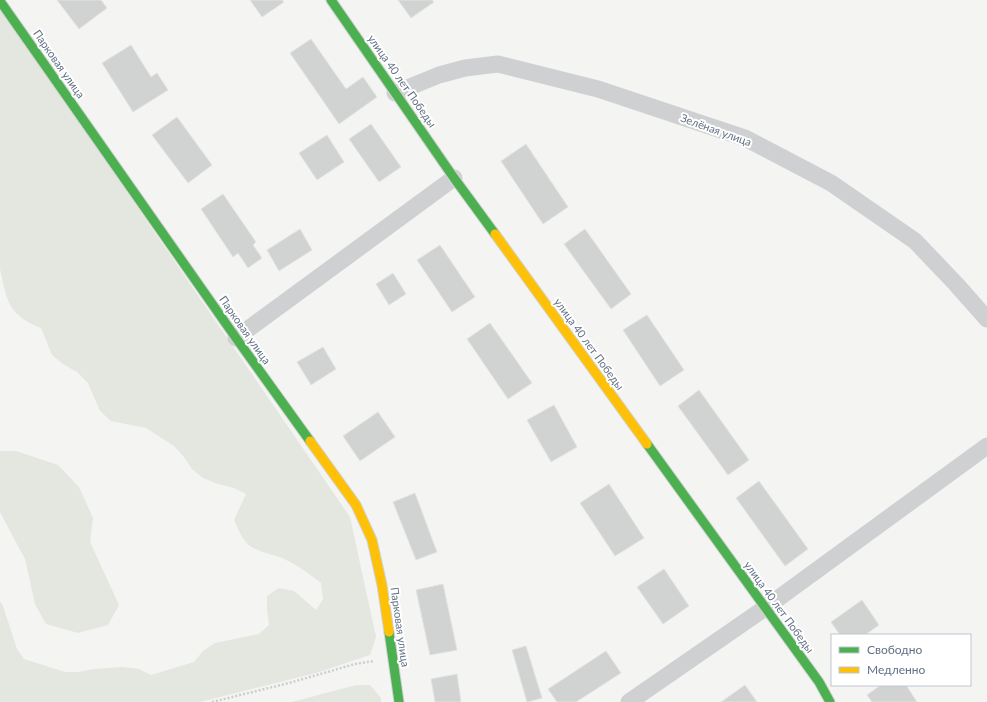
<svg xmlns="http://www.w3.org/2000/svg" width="987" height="702" font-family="Lato,sans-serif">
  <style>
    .green { fill: #e3e7e0 }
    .building { fill: #d1d3d3; stroke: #e3e3e2 }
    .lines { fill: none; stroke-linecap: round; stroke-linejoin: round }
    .fast-casing { stroke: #d0d2d3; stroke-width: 11 }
    .slow-casing { stroke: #d0d2d3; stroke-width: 11 }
    .path { stroke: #cdcdcd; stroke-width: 2.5; stroke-dasharray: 2 2; stroke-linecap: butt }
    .street { stroke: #cfd0d1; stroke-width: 17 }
    .fast { stroke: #4caf50; stroke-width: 9 }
    .slow { stroke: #ffc107; stroke-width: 9 }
    .labels { text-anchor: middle; stroke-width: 4; stroke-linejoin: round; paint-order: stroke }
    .street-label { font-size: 11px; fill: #617185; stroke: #fff }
  </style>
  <rect width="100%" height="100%" fill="#f4f4f2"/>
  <g class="green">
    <path d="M0 7 350 517 376 637 370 655 316 673 200 702H0V601L3 606 17 649 24 659 65 672H79L93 669 123 667 139 669 151 675 194 662 203 651 215 643 259 634 269 625 267 610V596L279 588 294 591 316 610 323 599 321 583C310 574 296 564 282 558 271 554 260 552 250 546 242 540 238 528 234 520L246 494 234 488 218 484 203 478 192 469 184 457 174 446 146 428 111 421 100 411 88 383 77 372 63 364 52 355 41 328C8 315 7 301 0 269Z"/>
    <polygon points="0,451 16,451 58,465 79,487 93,518 90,542 119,605 108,625 78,633 46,624 35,604 25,559 0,512"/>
    <polygon points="356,685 370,685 381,698 381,702 292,702"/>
  </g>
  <g class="building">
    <polygon points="57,0 101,0 107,8 79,29"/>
    <polygon points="250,0 282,0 284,2 262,17"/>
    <polygon points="398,0 432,0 434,2 411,18"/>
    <polygon points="311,39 346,89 363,77 377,97 339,124 290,53"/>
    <polygon points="131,45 151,77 157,73 168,90 133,112 102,63"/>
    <polygon points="177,117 212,165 188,183 152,135"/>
    <polygon points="371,124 401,167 379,182 349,139"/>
    <polygon points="327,135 344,162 317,180 299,153"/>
    <polygon points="526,144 568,207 543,224 501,161"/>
    <polygon points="223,194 256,242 253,245 262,258 248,268 238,253 233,257 201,209"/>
    <polygon points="300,229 312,250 279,271 267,250"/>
    <polygon points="585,229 631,294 611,309 564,244"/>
    <polygon points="440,245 475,297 452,312 417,260"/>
    <polygon points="393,273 406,294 389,305 376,284"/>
    <polygon points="647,315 684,370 660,386 623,330"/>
    <polygon points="490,323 532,383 508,399 467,339"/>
    <polygon points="323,347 336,369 311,385 297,362"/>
    <polygon points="699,390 749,460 728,475 678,406"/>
    <polygon points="554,405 577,447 551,462 527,420"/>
    <polygon points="378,412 395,437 360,461 343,436"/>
    <polygon points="759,481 808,549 785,566 736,498"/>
    <polygon points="609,484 644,538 615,556 580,503"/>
    <polygon points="415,493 437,552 416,560 393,502"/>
    <polygon points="664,569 689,606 663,624 637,587"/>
    <polygon points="443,584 457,650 430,655 416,590"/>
    <polygon points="862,600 879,625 865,635 840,635 831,622"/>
    <polygon points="526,646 542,698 528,702 527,702 512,650"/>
    <polygon points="606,651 621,673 576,702 557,702 548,689"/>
    <polygon points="457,674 461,702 435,702 431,679"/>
    <polygon points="745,685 757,702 721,702"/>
    <polygon points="881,685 906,685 917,702 872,702 867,695"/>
  </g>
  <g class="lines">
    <g class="fast-casing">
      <g id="fast">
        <polyline points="331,0 454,178 495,234"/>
        <polyline points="0,1 236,338 310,441"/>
        <polyline points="647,444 819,682 830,702"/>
        <polyline points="389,632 399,702"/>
      </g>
    </g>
    <g class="slow-casing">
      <g id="slow">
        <polyline points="495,234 647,444"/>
        <polyline points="310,441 356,505 372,540 382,585 389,632"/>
      </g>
    </g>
    <polyline class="path" points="212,702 289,683 355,664 374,661"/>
    <g class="street">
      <polyline points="395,93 439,75 465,68 498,64 598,89 745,138 831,183 915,241 956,284 987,319"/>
      <polyline points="236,338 454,178"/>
      <polyline points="629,702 765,608 987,446"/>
    </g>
    <use href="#fast" class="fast"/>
    <use href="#slow" class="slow"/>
  </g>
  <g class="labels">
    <g class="street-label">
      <text transform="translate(59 64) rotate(55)" y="4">Парковая улица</text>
      <text transform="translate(402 81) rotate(55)" y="4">улица 40 лет Победы</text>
      <text transform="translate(716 130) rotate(20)" y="4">Зелёная улица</text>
      <text transform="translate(245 330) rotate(55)" y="4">Парковая улица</text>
      <text transform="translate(589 344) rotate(54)" y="4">улица 40 лет Победы</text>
      <text transform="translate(779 607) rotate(54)" y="4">улица 40 лет Победы</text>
      <text transform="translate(400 627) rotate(82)" y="4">Парковая улица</text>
    </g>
  </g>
  <rect x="831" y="634" width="140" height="52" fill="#ffffff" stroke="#c0c6ce"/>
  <rect x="839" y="647" width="20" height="6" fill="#4caf50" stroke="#c0c6ce"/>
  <text x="867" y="654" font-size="12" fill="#617185">Свободно</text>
  <rect x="839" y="667" width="20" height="6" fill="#ffc107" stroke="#c0c6ce"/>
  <text x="867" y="674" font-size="12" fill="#617185">Медленно</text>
</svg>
